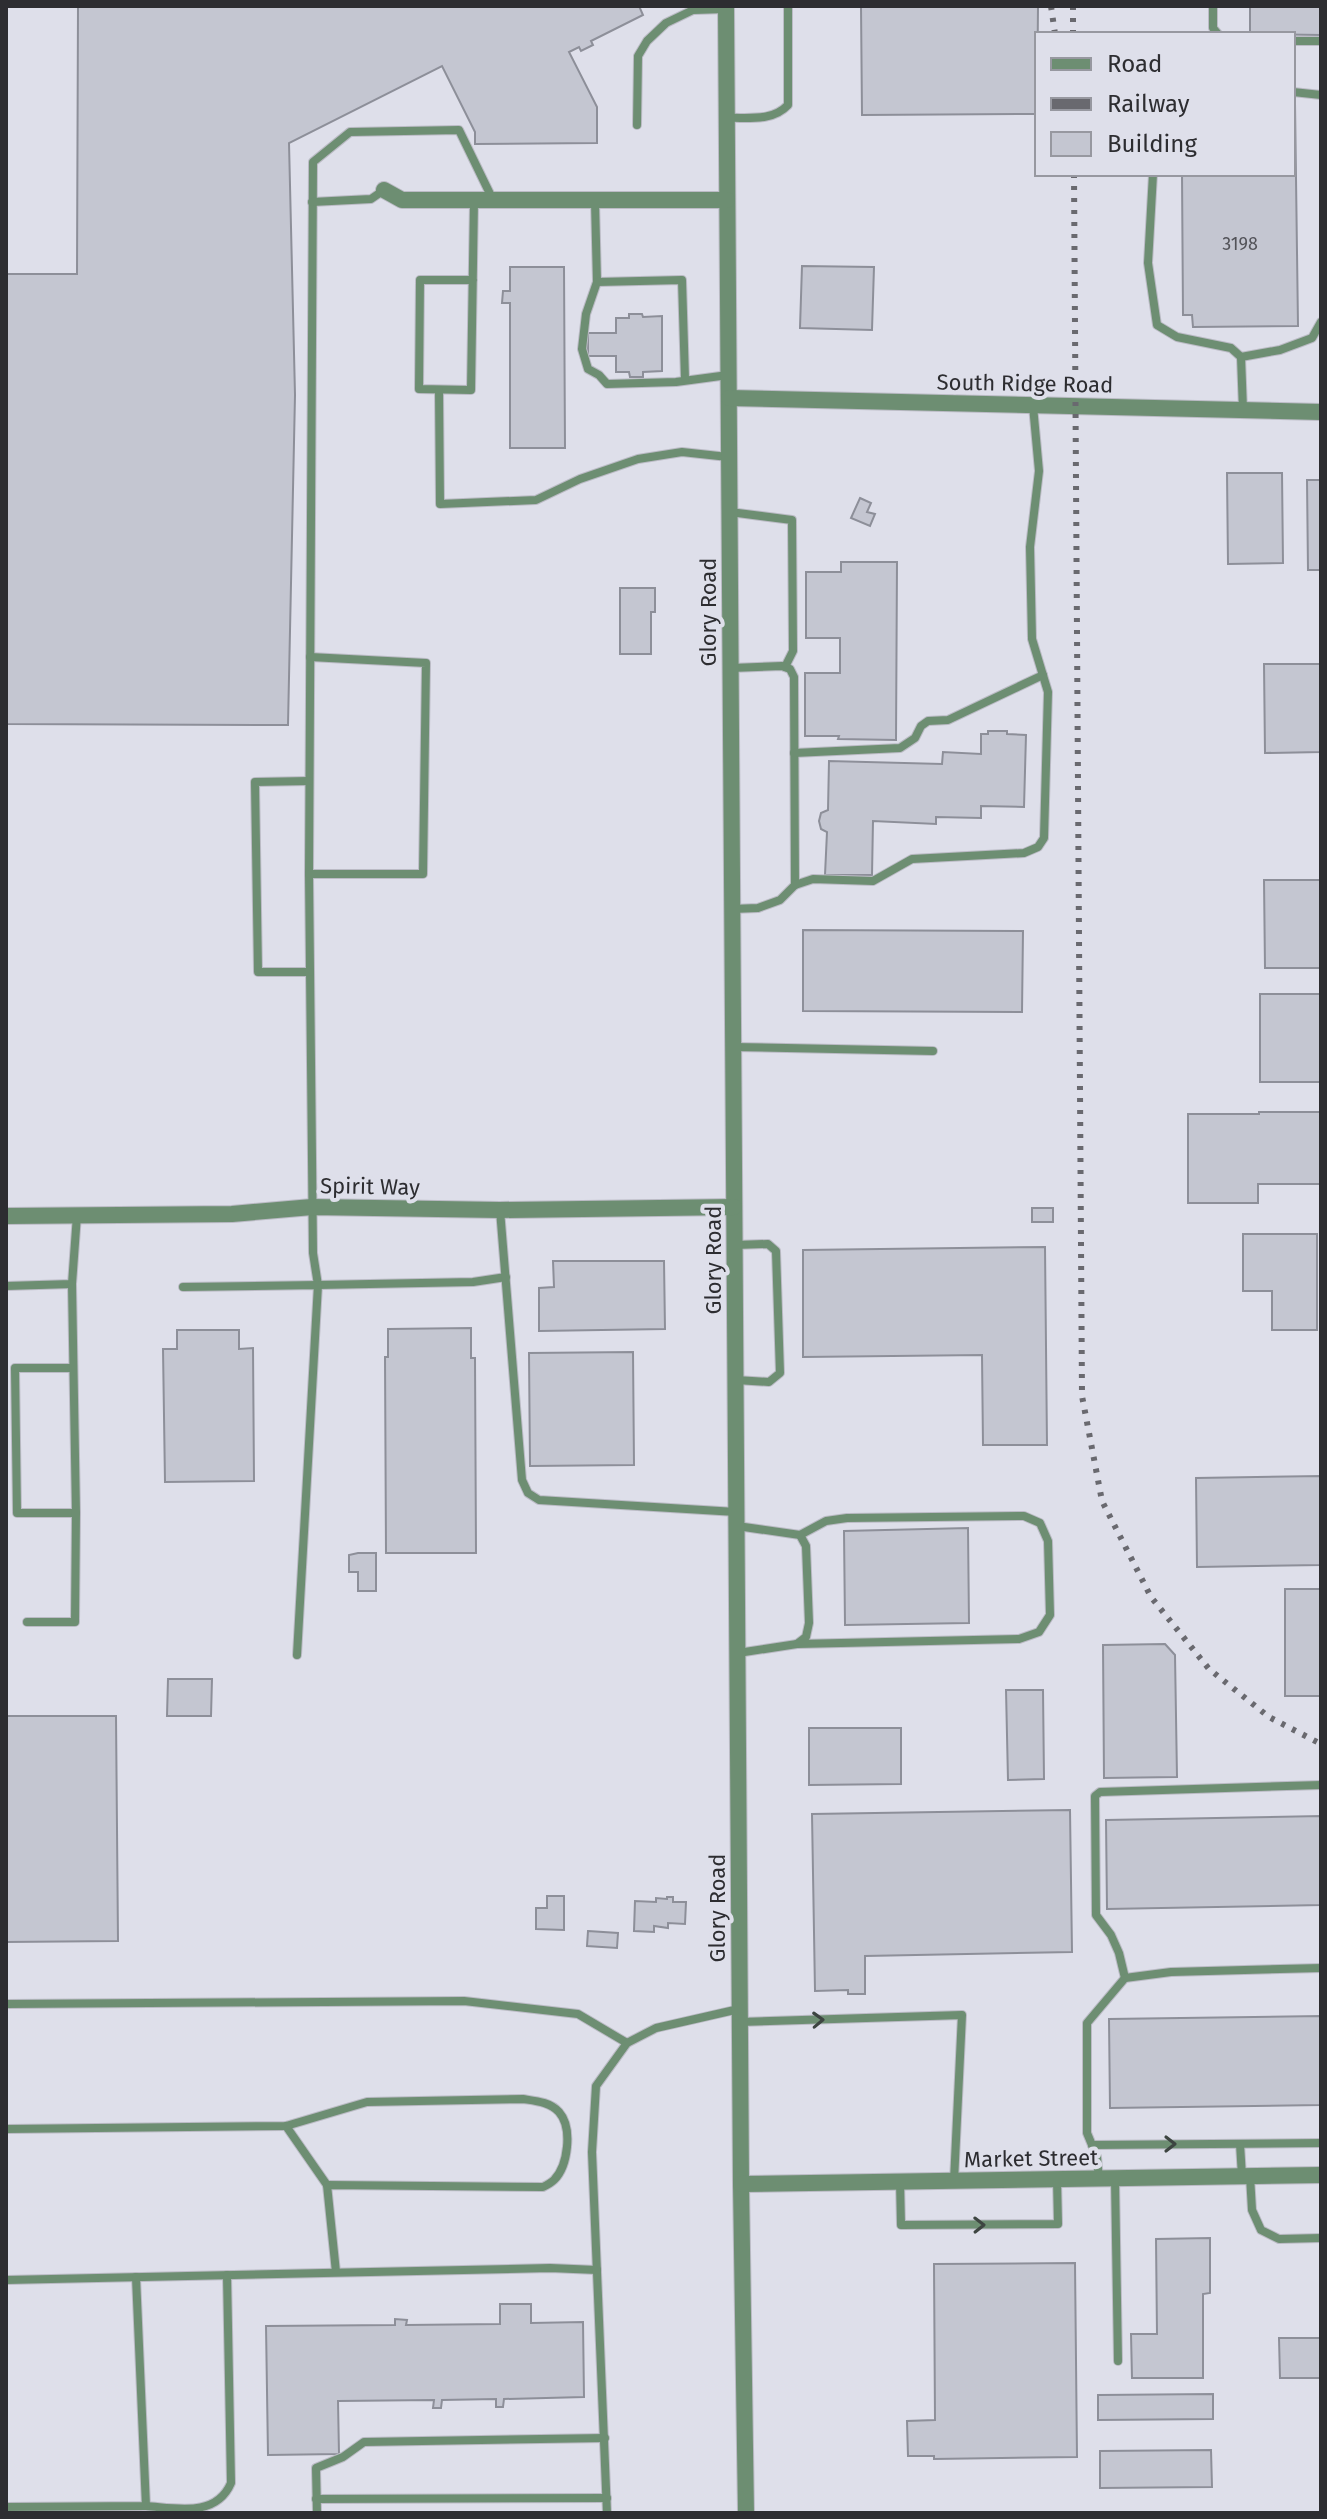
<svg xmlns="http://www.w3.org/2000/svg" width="1327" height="2519" font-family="'Fira Sans',sans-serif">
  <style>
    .building { fill: #c4c6d1; stroke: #8d8f99; stroke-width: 2 }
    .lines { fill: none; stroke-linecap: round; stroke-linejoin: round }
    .service-casing { stroke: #bbbbc5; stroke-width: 10 }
    .minor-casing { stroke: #bbbbc5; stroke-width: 18 }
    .service { stroke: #6d8e72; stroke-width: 8 }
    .minor { stroke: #6d8e72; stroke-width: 16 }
    .rail { stroke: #69696f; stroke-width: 6; stroke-dasharray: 4 8; stroke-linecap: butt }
    .oneway { stroke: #3d4541 }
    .labels { text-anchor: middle; stroke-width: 8; stroke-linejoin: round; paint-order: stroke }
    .number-label { font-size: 18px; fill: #535359 }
    .street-label { font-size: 22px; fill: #2d2d31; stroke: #dedfea }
  </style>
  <rect width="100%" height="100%" fill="#dedfea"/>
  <g class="building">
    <polygon points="78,6 639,6 643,15 591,41 593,45 581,51 579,47 569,52 597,107 597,143 475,144 475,132 442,66 289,143 295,395 288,725 6,724 6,274 77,274"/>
    <polygon points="861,6 1038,6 1037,114 862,115"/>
    <polygon points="1250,6 1321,6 1321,35 1250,34"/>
    <polygon points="1295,103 1298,326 1193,327 1192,315 1183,315 1182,174 1293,174 1293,104"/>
    <polygon points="802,266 874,267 872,330 800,328"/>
    <polygon points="510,267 564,267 565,448 510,448 510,303 502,303 503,291 510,291"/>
    <polygon points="629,314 642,314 643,317 662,316 662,371 643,372 643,377 630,377 629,372 616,372 616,356 588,356 588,333 616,333 616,318 629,318"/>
    <polygon points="1227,473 1282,473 1283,563 1228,564"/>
    <polygon points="1307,480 1321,480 1321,570 1308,570"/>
    <polygon points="860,498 871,503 867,512 875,514 870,526 851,518"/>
    <polygon points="841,562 897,562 896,740 838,739 839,736 805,736 805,673 840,673 840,638 806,638 806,572 841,572"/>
    <polygon points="620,588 655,588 655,612 651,612 651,654 620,654"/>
    <polygon points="1264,664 1321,664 1321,752 1265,753"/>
    <polygon points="988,731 1007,731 1007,734 1026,735 1024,807 981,806 981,818 936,817 936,824 873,821 872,875 825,875 827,832 821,829 819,821 821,813 828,810 829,761 942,764 943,752 981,754 981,734 988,734"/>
    <polygon points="1264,880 1321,880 1321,968 1265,968"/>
    <polygon points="803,930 1023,931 1022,1012 803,1011"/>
    <rect x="1260" y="994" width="61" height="88"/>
    <polygon points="1259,1112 1321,1112 1321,1184 1258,1184 1258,1203 1188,1203 1188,1114 1259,1114"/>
    <rect x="1032" y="1208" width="21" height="14"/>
    <polygon points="1243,1234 1317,1234 1317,1330 1272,1330 1272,1291 1243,1291"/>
    <polygon points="1045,1247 1047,1445 983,1445 982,1355 803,1357 803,1250"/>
    <polygon points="553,1261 664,1261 665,1329 539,1331 539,1288 554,1287"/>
    <polygon points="471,1328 471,1358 475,1358 476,1553 386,1553 385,1357 388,1357 388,1329"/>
    <polygon points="177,1330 239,1330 239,1349 253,1348 254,1481 165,1482 163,1349 177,1349"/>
    <polygon points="633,1352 634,1465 530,1466 529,1353"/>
    <polygon points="1321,1476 1321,1565 1197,1567 1196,1478"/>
    <polygon points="968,1528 969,1623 845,1625 844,1531"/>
    <polygon points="358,1553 376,1553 376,1591 358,1591 358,1572 349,1572 349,1555"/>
    <rect x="1285" y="1589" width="36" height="107"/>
    <polygon points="1165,1644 1175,1655 1177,1777 1104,1778 1103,1645"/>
    <polygon points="168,1679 212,1679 211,1716 167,1716"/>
    <polygon points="1006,1690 1043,1690 1044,1779 1008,1780"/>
    <polygon points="6,1716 116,1716 118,1941 6,1942"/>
    <polygon points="809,1728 901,1728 901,1784 809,1785"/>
    <polygon points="1070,1810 1072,1952 865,1956 865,1994 848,1994 848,1990 815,1991 812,1814"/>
    <polygon points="1321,1816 1321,1905 1107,1909 1106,1820"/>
    <polygon points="547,1896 564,1896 564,1930 536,1929 536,1908 547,1908"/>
    <polygon points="667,1897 673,1897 673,1902 686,1902 685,1924 668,1923 668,1928 654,1926 654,1932 634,1931 635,1901 656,1902 656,1898 667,1899"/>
    <polygon points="588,1931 618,1933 617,1948 587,1946"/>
    <polygon points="1321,2016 1321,2105 1110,2108 1109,2019"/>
    <polygon points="1210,2238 1210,2293 1203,2294 1203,2378 1132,2378 1131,2334 1157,2334 1156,2239"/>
    <polygon points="1075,2263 1077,2457 934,2459 934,2456 908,2456 907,2421 935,2420 934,2264"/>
    <polygon points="500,2304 531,2304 531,2323 583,2322 584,2397 504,2399 503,2407 496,2407 496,2399 442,2400 441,2408 433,2408 434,2400 338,2401 339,2454 268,2455 266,2326 395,2325 395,2319 407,2320 406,2325 500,2324"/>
    <polygon points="1279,2338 1321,2338 1321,2378 1280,2378"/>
    <polygon points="1213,2394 1213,2419 1098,2420 1098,2395"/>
    <polygon points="1211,2450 1212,2487 1100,2488 1100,2451"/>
  </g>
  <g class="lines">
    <g class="service-casing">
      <g id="service">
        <polyline points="1213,6 1213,28 1218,34"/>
        <polyline points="1293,41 1321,41"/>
        <polyline points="1293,92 1321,95"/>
        <path d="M726 118C748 117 772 122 788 105V6"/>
        <polyline points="637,125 638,56 647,41 666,23 693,10 726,9"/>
        <polyline points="1153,174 1148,263 1157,325 1177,337 1231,348 1241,357 1243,410"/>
        <polyline points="493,200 459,130 350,132 313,162 309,874 313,1253 318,1285 473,1282 506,1277"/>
        <polyline points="595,201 597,282 586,314 582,349 588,369 599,375 607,384 676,382 728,375"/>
        <polyline points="312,202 371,199 384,190"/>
        <polyline points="473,280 420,280 419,389 471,390 474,200"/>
        <polyline points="597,282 682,280 685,379"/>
        <polyline points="1241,357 1280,350 1312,338 1321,322"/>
        <polyline points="439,390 440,504 536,500 580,479 638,459 682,452 728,457"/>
        <polyline points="730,512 792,520 793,651 785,667"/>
        <polyline points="731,668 782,666 790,669 794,677 795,885"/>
        <polyline points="794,753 900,748 915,738 921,726 928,721 948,720 1043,675"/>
        <polyline points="309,781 255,782 258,972 310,972"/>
        <polyline points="309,874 423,874 426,663 310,657"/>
        <polyline points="732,909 758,908 780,900 795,885 813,879 873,881 912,859 1024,853 1038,847 1044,838 1048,692 1032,639 1030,547 1039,471 1033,406"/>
        <polyline points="733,1047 933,1051"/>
        <polyline points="500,1210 522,1480 528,1493 539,1500 736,1512"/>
        <polyline points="735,1245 768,1244 776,1251 780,1373 769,1382 736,1380"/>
        <polyline points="6,1286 72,1284 77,1215"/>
        <polyline points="183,1287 318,1285 297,1655"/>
        <polyline points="73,1368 15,1368 17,1513 76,1513"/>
        <polyline points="737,1526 800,1535 806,1546 809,1623 806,1637 797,1644 738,1653"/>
        <polyline points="27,1622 75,1622 76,1513 72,1284"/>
        <polyline points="797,1644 1019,1639 1039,1632 1050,1615 1048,1541 1040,1523 1024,1516 847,1518 826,1521 800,1535"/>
        <polyline points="1125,1978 1119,1953 1111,1935 1096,1915 1095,1796 1100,1792 1321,1785"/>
        <polyline points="6,2004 464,2001 578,2014 627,2043"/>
        <polyline points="740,2022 962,2015 954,2181"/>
        <polyline points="286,2126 327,2185"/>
        <path d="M6 2129 286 2126 367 2102 523 2099C536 2101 550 2102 559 2112 573 2128 568 2166 554 2180 551 2183 547 2185 543 2187L327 2185 336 2272"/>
        <polyline points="1240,2144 1242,2176"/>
        <polyline points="1092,2145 1321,2143"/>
        <polyline points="1250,2176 1252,2210 1261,2230 1279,2239 1321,2238"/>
        <polyline points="1115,2178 1118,2361"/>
        <polyline points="1099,2179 1097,2157 1087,2133 1087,2023 1125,1978 1171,1972 1321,1968"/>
        <polyline points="900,2181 901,2225 1058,2224 1057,2179"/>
        <polyline points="6,2280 550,2268 597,2270"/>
        <polyline points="316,2499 607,2498"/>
        <path d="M146 2506C176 2508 216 2518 231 2483L227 2275"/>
        <polyline points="6,2507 146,2506 136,2277"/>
        <polyline points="317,2513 316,2468 343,2457 364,2442 605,2438"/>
        <polyline points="607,2513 592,2152 596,2086 627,2043 656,2028 739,2009"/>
      </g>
    </g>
    <g class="minor-casing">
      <g id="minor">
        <polyline points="726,6 741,2184 746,2513"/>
        <polyline points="384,190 402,200 727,200"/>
        <polyline points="729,398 1321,412"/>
        <polyline points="6,1216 232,1214 312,1207 500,1210 734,1207"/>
        <polyline points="741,2184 1321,2175"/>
      </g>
    </g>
    <use href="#service" class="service"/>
    <use href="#minor" class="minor"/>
    <g class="rail">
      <polyline points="1051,6 1055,34"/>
      <polyline points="1073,6 1073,34"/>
      <polyline points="1074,174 1082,1396 1102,1501 1151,1597 1209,1669 1269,1717 1321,1744"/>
    </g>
  </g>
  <defs><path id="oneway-chevron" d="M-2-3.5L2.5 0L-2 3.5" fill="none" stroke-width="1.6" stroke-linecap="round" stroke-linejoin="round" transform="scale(2)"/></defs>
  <g class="oneway">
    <use href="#oneway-chevron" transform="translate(818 2020) rotate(-2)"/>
    <use href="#oneway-chevron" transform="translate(1170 2144)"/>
    <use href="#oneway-chevron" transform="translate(979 2225) rotate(-1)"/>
  </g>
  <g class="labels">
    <g class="number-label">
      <text x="1240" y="250">3198</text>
    </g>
    <g class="street-label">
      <text transform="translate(1025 383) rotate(1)" y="8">South Ridge Road</text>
      <text transform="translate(708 612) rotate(-90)" y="8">Glory Road</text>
      <text transform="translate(370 1186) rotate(1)" y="8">Spirit Way</text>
      <text transform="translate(713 1260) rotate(-90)" y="8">Glory Road</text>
      <text transform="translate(717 1908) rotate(-90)" y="8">Glory Road</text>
      <text transform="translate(1031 2158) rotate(-1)" y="8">Market Street</text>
    </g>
  </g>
  <rect width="1327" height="2519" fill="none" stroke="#2d2d31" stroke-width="16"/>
  <rect x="1035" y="32" width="260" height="144" fill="#dedfea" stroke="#9798a0" stroke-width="2"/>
  <rect x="1051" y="58" width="40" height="12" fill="#6d8e72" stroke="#9798a0" stroke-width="2"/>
  <text x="1107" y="72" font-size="24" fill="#2d2d31">Road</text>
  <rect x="1051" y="98" width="40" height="12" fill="#69696f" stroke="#9798a0" stroke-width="2"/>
  <text x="1107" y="112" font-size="24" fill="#2d2d31">Railway</text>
  <rect x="1051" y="132" width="40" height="24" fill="#c4c6d1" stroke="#9798a0" stroke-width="2"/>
  <text x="1107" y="152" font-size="24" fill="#2d2d31">Building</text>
</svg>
